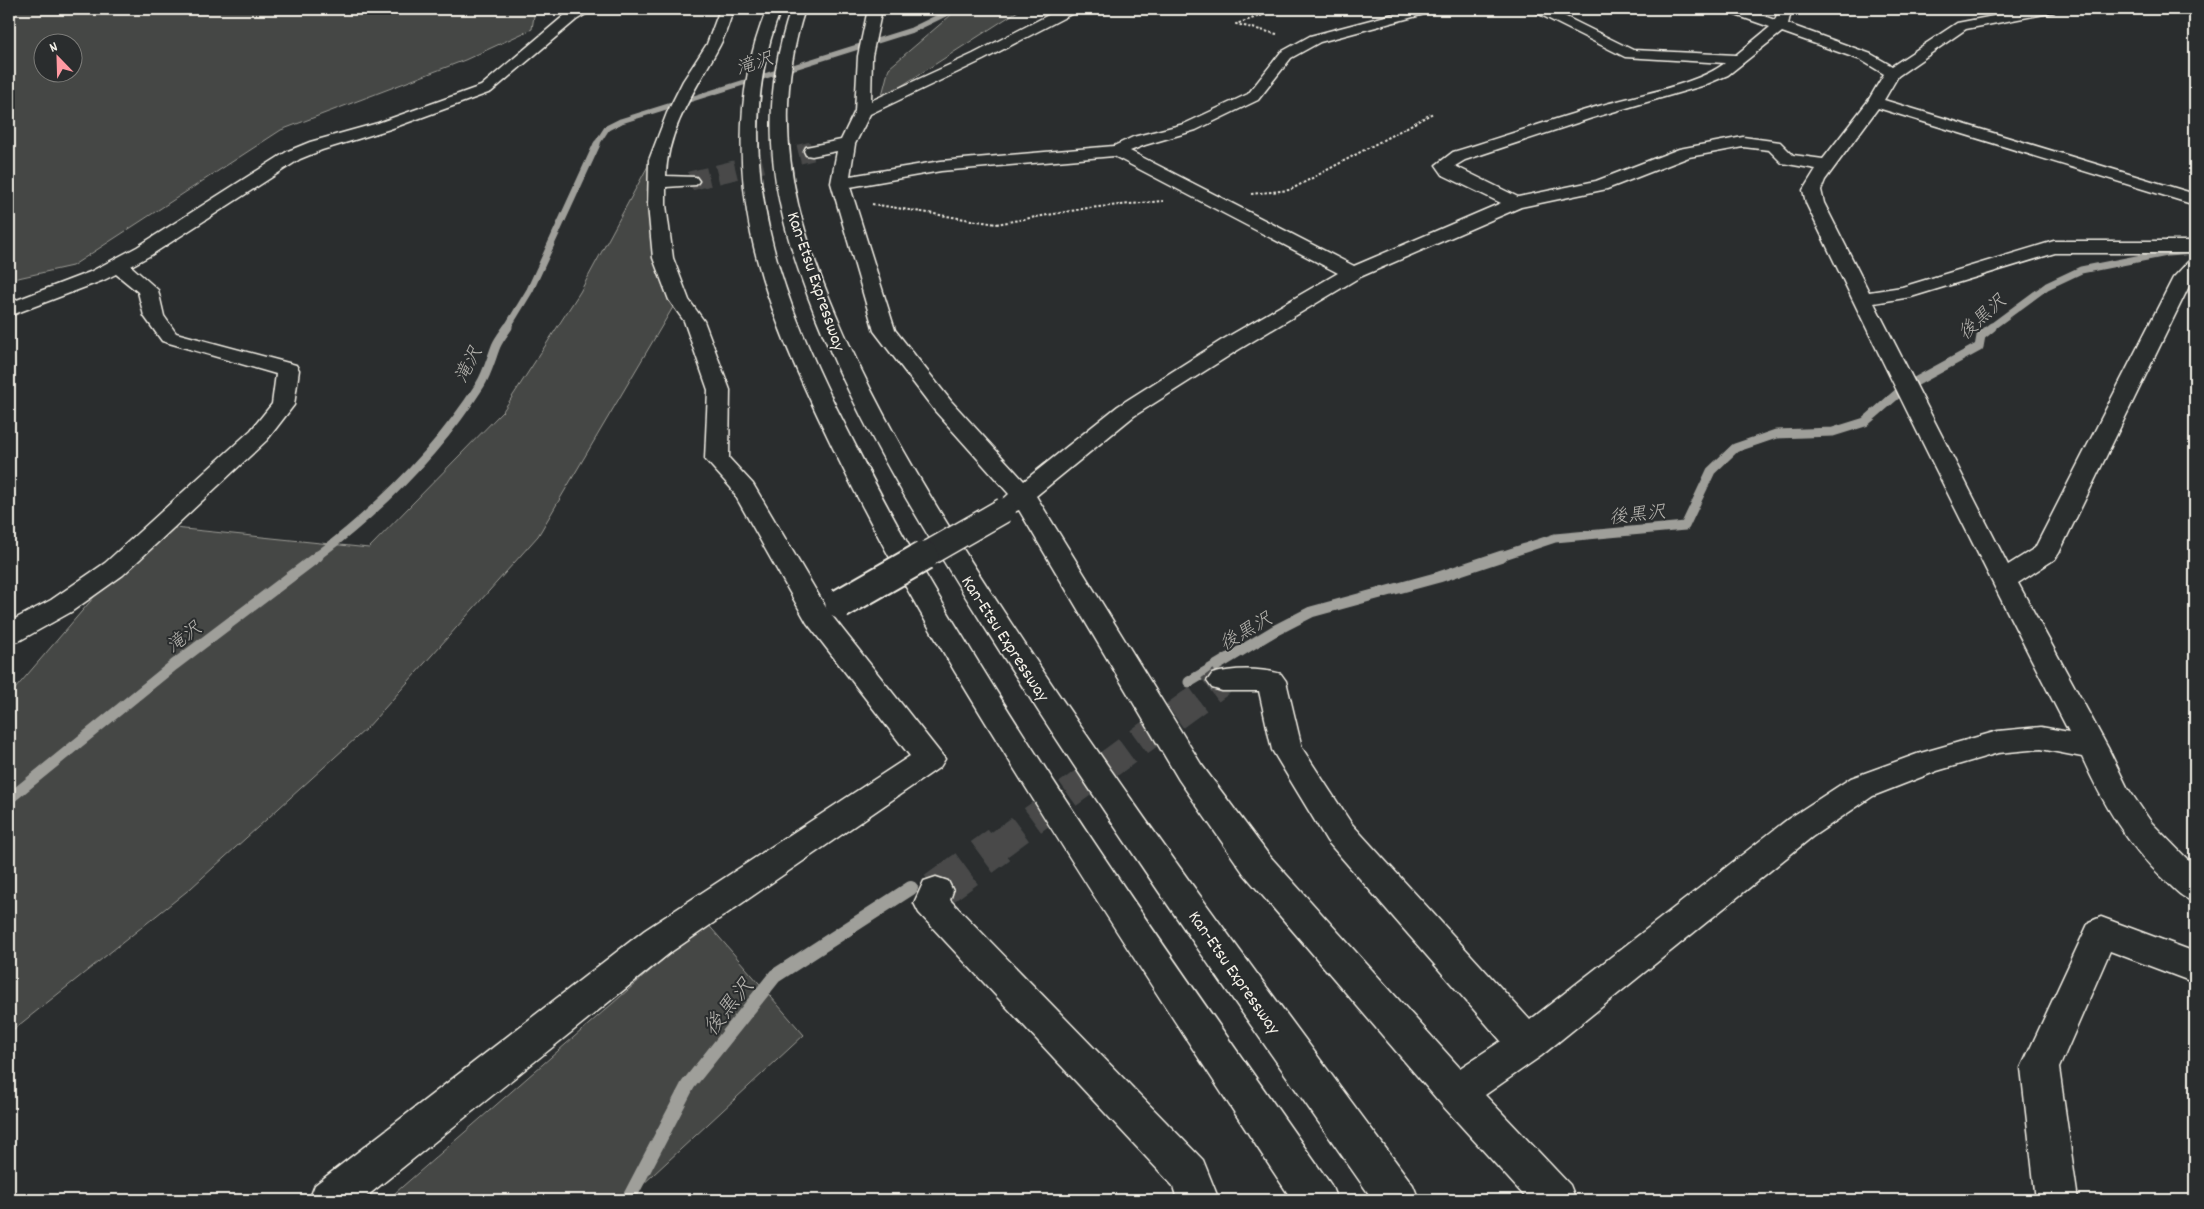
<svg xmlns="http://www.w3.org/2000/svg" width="2204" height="1209" font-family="Dekko,'Klee One',sans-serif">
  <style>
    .green { fill: #444645; stroke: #9c9c96; fill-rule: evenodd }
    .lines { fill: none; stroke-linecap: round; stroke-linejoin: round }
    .stream-far4 { stroke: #9f9f9a; stroke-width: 5.5 }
    .stream-far3 { stroke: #9f9f9a; stroke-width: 7 }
    .stream-far2 { stroke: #9f9f9a; stroke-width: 9 }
    .stream-far1 { stroke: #9f9f9a; stroke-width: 11 }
    .stream { stroke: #9f9f9a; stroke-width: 14 }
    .minor-tunnel-far2 { stroke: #484a4a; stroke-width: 19; stroke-dasharray: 19 9; stroke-linecap: butt }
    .minor-tunnel-far1 { stroke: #484a4a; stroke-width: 29; stroke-dasharray: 29 15; stroke-linecap: butt }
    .minor-tunnel { stroke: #484a4a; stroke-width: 38; stroke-dasharray: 38 19; stroke-linecap: butt }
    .minor-casing { stroke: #f4f1e8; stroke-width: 3 }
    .highway-casing { stroke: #f4f1e8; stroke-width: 3 }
    .path { stroke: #f4f1e8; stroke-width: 2; stroke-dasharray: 2.5 2; stroke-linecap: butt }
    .minor { fill: #2a2d2e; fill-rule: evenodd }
    .highway { fill: #2a2d2e; fill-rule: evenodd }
    .minor-bridge-far1-casing { stroke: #f4f1e8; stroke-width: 27; stroke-linecap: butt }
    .minor-bridge-casing { stroke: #f4f1e8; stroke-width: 33; stroke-linecap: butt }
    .minor-bridge-far1 { stroke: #2a2d2e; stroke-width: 24 }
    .minor-bridge { stroke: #2a2d2e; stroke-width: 29 }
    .labels { text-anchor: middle; stroke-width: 4; stroke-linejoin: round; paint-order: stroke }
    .street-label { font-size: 18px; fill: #f4f1e8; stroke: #2a2d2e }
    .water-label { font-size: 19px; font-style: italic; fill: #b5b3ae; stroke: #2a2d2e }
    .near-water-label { font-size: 22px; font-style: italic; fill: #b5b3ae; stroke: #2a2d2e }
  </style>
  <rect width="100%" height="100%" fill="#2a2d2e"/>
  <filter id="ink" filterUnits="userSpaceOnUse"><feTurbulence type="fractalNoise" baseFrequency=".02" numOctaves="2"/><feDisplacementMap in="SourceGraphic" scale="10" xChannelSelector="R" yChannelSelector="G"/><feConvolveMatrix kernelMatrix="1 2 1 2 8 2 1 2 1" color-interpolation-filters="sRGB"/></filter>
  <g filter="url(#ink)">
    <g class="green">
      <path d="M9 9H535L532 29 465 60 281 130 72 266 9 280ZM42 42H72V72H42Z"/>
      <polygon points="958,9 1021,9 881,99 889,68"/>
      <polygon points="649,164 676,302 538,536 367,728 191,888 9,1033 9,696 155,526 369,548 503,411 580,292"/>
      <polygon points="706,922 804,1035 626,1200 387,1200"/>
    </g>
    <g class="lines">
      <polyline class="stream-far4" points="596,145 607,128 621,121 912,30 955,9"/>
      <g class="stream-far3">
        <polyline points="507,328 530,290 597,144"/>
        <polyline points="1990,328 2047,286 2081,270 2167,253 2195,251"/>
      </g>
      <g class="stream-far2">
        <path d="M316 557C378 510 438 451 480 385 487 374 491 359 496 346 499 339 504 333 508 327"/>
        <polyline points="1498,557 1555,538 1685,526 1711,471 1735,448 1776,434 1833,432 1865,422 1904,388 1979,347 1981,336 1992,327"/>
      </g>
      <g class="stream-far1">
        <polyline points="1189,682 1274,631 1311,612 1439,577 1502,556"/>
        <polyline points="9,799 174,665 318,556"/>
      </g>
      <polyline class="stream" points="628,1200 688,1085 775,976 911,888"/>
      <polyline class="minor-tunnel-far2" points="690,181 812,151"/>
      <polyline class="minor-tunnel-far1" points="997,846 1222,681"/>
      <polyline class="minor-tunnel" points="936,891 999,845"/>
      <g class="minor-casing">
        <g id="minor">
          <polygon points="577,9 594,9 576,20 491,92 390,129 322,150 300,159 151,255 131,266 158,290 164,316 176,333 296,365 299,370 294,405 267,440 123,575 71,612 19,641 9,643 9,622 51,600 105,563 251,430 272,404 276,374 162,341 144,316 138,292 116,274 104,280 9,316 9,303 90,272 137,247 288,151 310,142 378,123 481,86 566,14"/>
          <path d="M720 9H734C729 21 726 34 720 45 698 86 667 128 666 176L696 177 699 181 696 185 666 187V205L673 258 689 300 704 321 730 390 729 458 753 484 828 611 945 759 940 767 671 952 362 1200H309L315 1185 645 930 910 756 807 623 731 488 705 459 708 390 684 321 669 300 653 258 648 205 649 160 667 113 683 81 707 44Z"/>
          <path d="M868 9H882L872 56 871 101 973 54 1060 9H1077L1075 12 983 60 870 114 855 144 850 176 941 161 1114 146 1133 137 1184 124 1248 94 1281 52 1310 36 1412 9H1434L1432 12 1320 42 1291 58 1258 100 1196 130 1145 145 1130 151 1354 266 1501 203 1443 175 1436 165 1453 152C1502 137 1550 120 1599 106 1634 96 1699 84 1725 63L1625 57 1535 12 1533 9H1550L1633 50 1736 55 1770 27 1727 12 1725 9H1744L1775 20 1779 9H1787L1791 12 1788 24 1871 54 1892 66 1957 23 2030 9H2056L2054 12 2049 13 1966 29 1898 76 1884 100 2195 194V205L1878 108 1825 180 1821 190 1824 203 1869 292 1902 287 2054 241H2195V253H2055L1911 297 1874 303 2008 565 2035 548 2173 278 2188 262 2195 260V277L2192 280 2059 553 2055 559 2018 583 2108 748 2127 787 2151 822 2195 867V902C2182 898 2175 890 2165 880 2127 845 2103 804 2082 757L2041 749 1998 753 1937 771 1873 796 1812 837 1541 1056 1485 1095 1570 1185 1576 1200H1528L1442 1105 1244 874 1179 780 1019 510 1009 514 1000 511 996 506 1009 494 935 411 874 331 831 183 837 151 812 156 806 155 804 151 806 147 841 140 855 111 858 56ZM1782 32 1861 60 1884 74 1868 101 1823 159 1793 155 1780 142 1743 137 1679 149 1596 181 1518 197 1455 166 1465 160 1592 118 1702 86 1728 75ZM1743 147 1769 150 1782 163 1816 169 1803 190 1806 203C1891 380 1978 557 2069 732L2041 727 1998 731 1917 754 1851 778 1788 819 1530 1020 1351 823 1302 748 1286 681 1281 674C1261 668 1232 668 1212 674L1207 681 1212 688 1222 691H1259L1272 750 1327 841 1501 1041 1460 1068 1268 854 1201 764 1036 496 1134 416 1238 350 1360 277 1521 207 1607 189 1689 157ZM1114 156 1338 273 1222 340 1118 406 1024 481 951 401 895 330 850 187 941 171Z"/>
          <polygon points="2178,9 2195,9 2195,15 2180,12"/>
          <polygon points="936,877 948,881 953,891 950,900 1203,1160 1219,1200 1177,1200 1173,1186 919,913 914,903 924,881"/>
          <polygon points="2101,917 2195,952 2195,983 2110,951 2059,1068 2078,1200 2036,1200 2021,1068 2089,922"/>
        </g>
      </g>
      <g class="highway-casing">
        <g id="highway">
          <path d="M767 9H781C752 82 753 158 770 233 784 295 810 353 837 409 865 465 894 521 926 575 1049 786 1191 985 1331 1185L1337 1200H1292C1177 1026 1063 851 955 672 907 591 861 508 821 423 792 362 765 300 751 234 736 158 737 81 767 9Z"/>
          <path d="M791 9H805C784 73 783 138 798 204 807 242 821 279 836 314 882 424 946 524 1011 623 1138 816 1276 1000 1413 1185L1419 1200H1373C1241 1011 1108 823 985 628 922 527 859 426 815 315 801 279 788 242 780 204 766 138 769 73 791 9Z"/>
        </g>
      </g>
      <g class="path">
        <polyline points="1277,34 1236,24 1281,9"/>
        <polyline points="1251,194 1290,190 1433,113"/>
        <polyline points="872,204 996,224 1088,208 1163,201"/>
      </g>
      <use href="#minor" class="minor"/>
      <use href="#highway" class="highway"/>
      <g class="minor-bridge-far1-casing">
        <polyline id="minor-bridge-far1" points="922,557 1004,510"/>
      </g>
      <g class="minor-bridge-casing">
        <polyline id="minor-bridge" points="840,604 924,556"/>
      </g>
      <use href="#minor-bridge-far1" class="minor-bridge-far1"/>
      <use href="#minor-bridge" class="minor-bridge"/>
    </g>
  </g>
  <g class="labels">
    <g class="street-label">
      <text transform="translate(817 281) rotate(71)" y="6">Kan-Etsu Expressway</text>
      <text transform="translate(1006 638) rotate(57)" y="6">Kan-Etsu Expressway</text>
      <text transform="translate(1235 972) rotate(55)" y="6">Kan-Etsu Expressway</text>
    </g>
    <g class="water-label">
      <text transform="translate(754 62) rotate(-18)" y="7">滝沢</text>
      <text transform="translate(1981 316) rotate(-42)" y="7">後黒沢</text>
      <text transform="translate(467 364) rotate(-63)" y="7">滝沢</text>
      <text transform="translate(1637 513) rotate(-6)" y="7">後黒沢</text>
      <text transform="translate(1245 630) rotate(-30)" y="7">後黒沢</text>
      <text transform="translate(183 636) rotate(-37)" y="7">滝沢</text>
    </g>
    <g class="near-water-label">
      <text transform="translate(727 1006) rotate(-51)" y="8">後黒沢</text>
    </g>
  </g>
  <rect width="2204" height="1209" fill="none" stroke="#2a2d2e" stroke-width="30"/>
  <rect x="15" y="15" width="2174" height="1179" fill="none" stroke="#f4f1e8" stroke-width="2" filter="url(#ink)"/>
  <g transform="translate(58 58) rotate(337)"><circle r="24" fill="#2a2d2e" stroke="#7b7b78"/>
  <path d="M0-4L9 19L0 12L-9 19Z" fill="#ff9aa2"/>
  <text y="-8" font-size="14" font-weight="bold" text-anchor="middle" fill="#f4f1e8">N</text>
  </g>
</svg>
